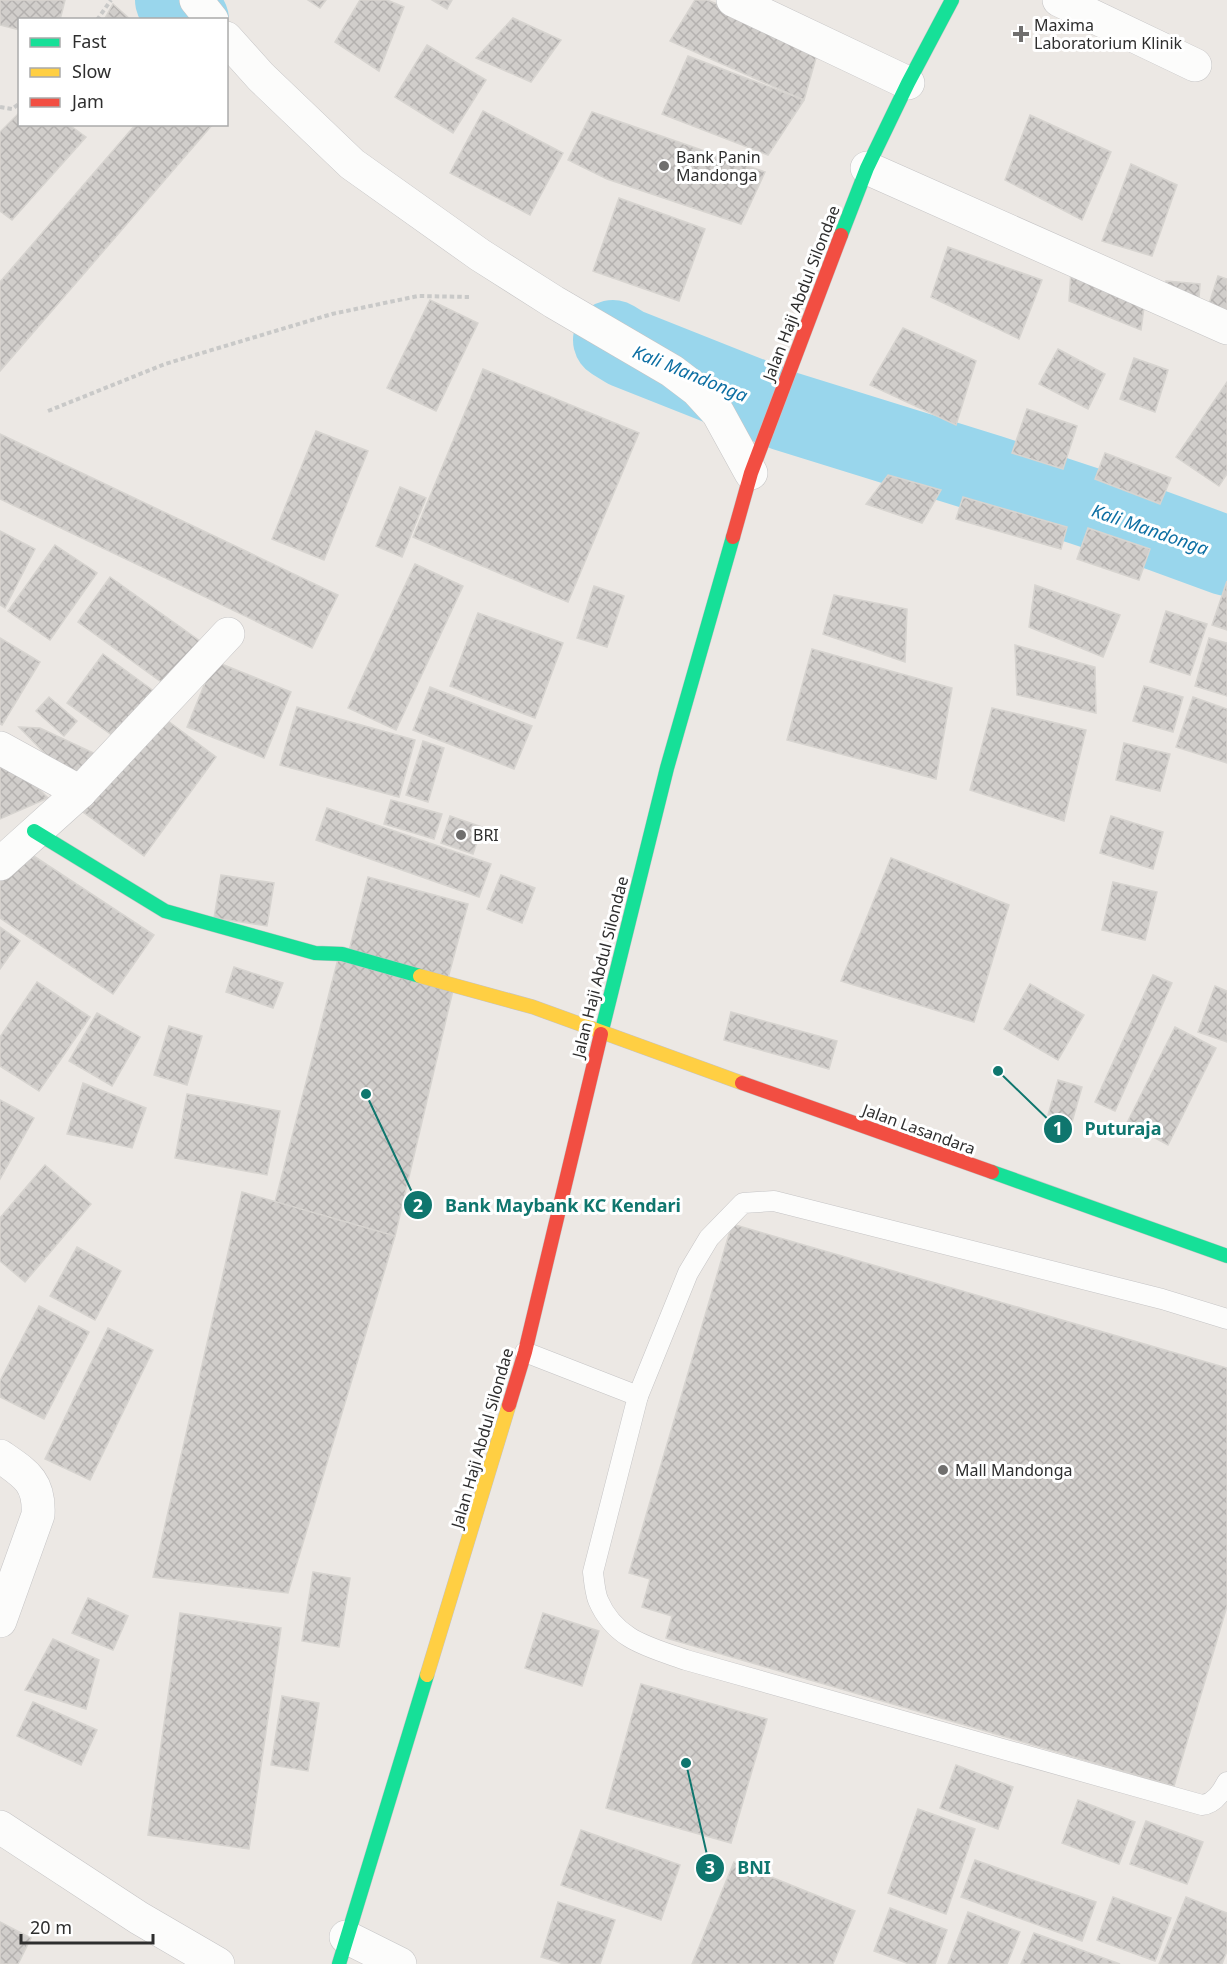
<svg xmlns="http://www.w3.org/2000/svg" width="1227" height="1964" font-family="'Noto Sans',sans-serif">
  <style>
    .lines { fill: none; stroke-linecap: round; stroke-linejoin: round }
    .river { stroke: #99d6ec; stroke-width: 80 }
    .building { fill: url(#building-cross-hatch); stroke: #d7d4d0; stroke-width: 1.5 }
    .lane-casing { stroke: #c5c4c5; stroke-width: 21 }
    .street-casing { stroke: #c5c4c5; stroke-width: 34 }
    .fast-casing { stroke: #c5c4c5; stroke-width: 15 }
    .slow-casing { stroke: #c5c4c5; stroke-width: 15 }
    .jam-casing { stroke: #c5c4c5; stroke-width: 15 }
    .path { stroke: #c9c9c8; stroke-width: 4; stroke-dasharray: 4.5 3; stroke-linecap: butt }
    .lane { stroke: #fcfcfb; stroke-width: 20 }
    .street { stroke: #fcfcfb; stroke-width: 33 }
    .fast { stroke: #16e098; stroke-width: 14 }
    .slow { stroke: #ffcf43; stroke-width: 14 }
    .jam { stroke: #f24e42; stroke-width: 14 }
    .poi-dot { fill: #706f6e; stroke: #fff; stroke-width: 2 }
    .labels { text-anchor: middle; stroke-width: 6; stroke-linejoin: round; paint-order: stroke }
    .poi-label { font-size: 16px; fill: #2e2e2e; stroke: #fff; text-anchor: start }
    .street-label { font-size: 16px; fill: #2e2e2e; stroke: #fff }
    .water-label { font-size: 18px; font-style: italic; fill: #0d6fa3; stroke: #fff }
    .leader { fill: none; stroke: #0f766e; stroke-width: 2 }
    .callout-dot { fill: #0f766e; stroke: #fff; stroke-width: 2 }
    .mark-label { font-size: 18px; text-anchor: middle; font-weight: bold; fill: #fff }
    .callout-label { font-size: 18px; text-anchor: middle; font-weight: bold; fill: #0f766e; stroke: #fff; stroke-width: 6; stroke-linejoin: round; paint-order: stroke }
  </style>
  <defs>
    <pattern id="building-cross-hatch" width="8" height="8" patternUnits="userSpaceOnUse" patternTransform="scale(1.5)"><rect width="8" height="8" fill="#d1cecb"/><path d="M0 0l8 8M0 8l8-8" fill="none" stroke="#b4b1af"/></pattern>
  </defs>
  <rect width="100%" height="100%" fill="#ece8e4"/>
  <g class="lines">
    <g class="river">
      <polyline points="175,0 189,20"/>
      <polyline points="613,340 626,348 785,411 991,475 1145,526 1227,556"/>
    </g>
  </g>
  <g class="building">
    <polygon points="0,0 65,0 60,20 20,20 20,30 0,25"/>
    <polygon points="308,0 326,0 320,8"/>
    <polygon points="360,0 387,0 404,7 379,71 335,42"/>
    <polygon points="432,0 452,0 447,9"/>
    <polygon points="695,0 707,0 820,44 804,100 670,41"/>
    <polygon points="113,4 131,20 104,20"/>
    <polygon points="513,18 561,40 531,82 476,58"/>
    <polygon points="427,45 486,80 453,133 395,97"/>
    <polygon points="688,56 804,100 768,155 662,114"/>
    <polygon points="483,111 563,153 530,215 450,173"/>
    <polygon points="20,112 20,124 68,124 86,137 12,220 0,211 0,132"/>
    <polygon points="592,112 765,172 741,224 607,179 568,160"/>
    <polygon points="1030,115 1111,152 1082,220 1005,180"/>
    <polygon points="136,124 213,124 0,371 0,282"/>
    <polygon points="1131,164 1177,185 1152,256 1102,241"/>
    <polygon points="619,198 705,229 679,301 593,271"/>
    <polygon points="948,247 1042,280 1019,339 931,297"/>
    <polygon points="1072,256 1148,277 1141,330 1069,301"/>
    <polygon points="1218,276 1227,279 1227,313 1208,307"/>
    <polygon points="1166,281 1200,284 1198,313 1164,310"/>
    <polygon points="430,300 478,323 436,411 387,388"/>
    <polygon points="903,328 976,361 956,425 870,385"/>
    <polygon points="1058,349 1105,374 1088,409 1039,384"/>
    <polygon points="1134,358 1168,370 1155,412 1120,399"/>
    <polygon points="483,369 639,433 568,602 413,537"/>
    <polygon points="1227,382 1227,474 1219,486 1176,457"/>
    <polygon points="1027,409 1077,426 1063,469 1012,453"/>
    <polygon points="316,431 368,451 324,560 272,539"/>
    <polygon points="0,434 338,595 312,648 0,499"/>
    <polygon points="1105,453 1171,478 1160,504 1095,479"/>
    <polygon points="888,475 941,490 922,523 866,504"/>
    <polygon points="400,487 426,498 402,557 376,546"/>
    <polygon points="963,497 1067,527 1061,549 956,519"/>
    <polygon points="1088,528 1150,549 1139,580 1077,559"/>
    <polygon points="0,531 35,549 5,608 0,605"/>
    <polygon points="55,545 97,573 50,640 8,611"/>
    <polygon points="415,564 463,586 396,730 348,708"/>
    <polygon points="110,577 204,644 171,689 78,622"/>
    <polygon points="1227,581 1227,630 1212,625"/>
    <polygon points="1035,585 1120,615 1103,657 1029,627"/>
    <polygon points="594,586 624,596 607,647 577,638"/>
    <polygon points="834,595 907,609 905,662 823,634"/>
    <polygon points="1166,611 1207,624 1190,675 1150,662"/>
    <polygon points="478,613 563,643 535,718 450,686"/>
    <polygon points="0,638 40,662 2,725 0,724"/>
    <polygon points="1209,638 1227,643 1227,696 1195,686"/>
    <polygon points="1015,645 1095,667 1096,713 1017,695"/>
    <polygon points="812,649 952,688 936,779 787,740"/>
    <polygon points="103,654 159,695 123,743 67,703"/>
    <polygon points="214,661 291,692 264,758 187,727"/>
    <polygon points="1144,686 1183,697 1173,732 1133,721"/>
    <polygon points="430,687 532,726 514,769 413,730"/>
    <polygon points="49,697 77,721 64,736 36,711"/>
    <polygon points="1193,697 1227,709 1227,763 1176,747"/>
    <polygon points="297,707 415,740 399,797 280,765"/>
    <polygon points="992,708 1086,730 1064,821 970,790"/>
    <polygon points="160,715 216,757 144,856 83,812"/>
    <polygon points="19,727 40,728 102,757 75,784"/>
    <polygon points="423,741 444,748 428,802 406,795"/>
    <polygon points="1124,743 1170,754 1160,791 1116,780"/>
    <polygon points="7,757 48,798 0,819 0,761"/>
    <polygon points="391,800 442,814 434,839 384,824"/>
    <polygon points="327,808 491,864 479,897 316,840"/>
    <polygon points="450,816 482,827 473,854 441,843"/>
    <polygon points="1111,816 1163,832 1153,869 1100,853"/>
    <polygon points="20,847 154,935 113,994 0,918 0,875"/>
    <polygon points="891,858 1009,905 974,1022 841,981"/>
    <polygon points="221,875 274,883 267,926 214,918"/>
    <polygon points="501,875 535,888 522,923 487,909"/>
    <polygon points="368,877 468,904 448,978 349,951"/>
    <polygon points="1113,882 1157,892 1145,940 1102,930"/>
    <polygon points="0,927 20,941 0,969"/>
    <polygon points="338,959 454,986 395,1236 275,1202"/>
    <polygon points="234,967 283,983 273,1008 226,992"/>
    <polygon points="1153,975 1172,983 1115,1111 1095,1102"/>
    <polygon points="37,982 90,1017 39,1091 0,1066 0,1037"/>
    <polygon points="1030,984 1084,1015 1058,1060 1004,1029"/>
    <polygon points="1215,986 1227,991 1227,1042 1198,1032"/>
    <polygon points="731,1012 837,1041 829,1069 724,1040"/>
    <polygon points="97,1013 140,1037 112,1086 69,1061"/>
    <polygon points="169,1026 202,1036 187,1085 154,1075"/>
    <polygon points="1175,1027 1216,1048 1168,1145 1127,1123"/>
    <polygon points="1058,1080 1082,1087 1072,1122 1048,1115"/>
    <polygon points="83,1083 146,1108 132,1148 67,1134"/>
    <polygon points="187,1094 280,1111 267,1175 175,1158"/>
    <polygon points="0,1100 34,1118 0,1179"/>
    <polygon points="45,1165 91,1204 25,1282 0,1261 0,1218"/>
    <polygon points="242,1192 395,1236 288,1593 153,1577"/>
    <polygon points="732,1224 1227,1368 1227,1606 1174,1786 666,1638 672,1616 642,1607 650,1579 629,1573"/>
    <polygon points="77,1247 121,1271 95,1320 50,1296"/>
    <polygon points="39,1306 89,1332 44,1419 0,1397 0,1381"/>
    <polygon points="108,1328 153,1350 90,1480 45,1459"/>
    <polygon points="313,1572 350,1578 339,1647 302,1641"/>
    <polygon points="88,1598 128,1616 113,1650 72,1633"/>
    <polygon points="180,1613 281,1628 249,1849 148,1835"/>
    <polygon points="543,1613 599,1631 582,1686 525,1668"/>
    <polygon points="53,1639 99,1660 86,1709 25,1690"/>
    <polygon points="641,1684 767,1719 731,1843 606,1808"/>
    <polygon points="282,1696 319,1703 308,1771 271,1765"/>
    <polygon points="33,1702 97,1730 81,1765 17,1736"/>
    <polygon points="956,1765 1013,1787 998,1829 940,1808"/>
    <polygon points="1078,1800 1135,1822 1119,1864 1062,1843"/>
    <polygon points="918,1809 975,1829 946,1914 888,1893"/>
    <polygon points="1146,1821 1203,1842 1187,1884 1130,1864"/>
    <polygon points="581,1830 680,1865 661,1920 561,1885"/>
    <polygon points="975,1860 1096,1902 1082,1941 961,1897"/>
    <polygon points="734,1862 855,1911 833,1964 692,1964"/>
    <polygon points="1113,1897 1171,1918 1155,1961 1097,1940"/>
    <polygon points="1186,1897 1227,1913 1227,1951 1222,1964 1159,1964"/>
    <polygon points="558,1902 615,1920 600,1964 564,1964 541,1957"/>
    <polygon points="890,1908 947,1930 935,1964 909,1964 874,1951"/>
    <polygon points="968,1912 1020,1932 1007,1964 948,1964"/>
    <polygon points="0,1922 31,1938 18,1964 0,1964"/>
    <polygon points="1034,1933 1120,1964 1021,1964"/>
  </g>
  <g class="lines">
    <g class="lane-casing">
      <g id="lane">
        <path d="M525 1352 638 1396 593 1572C594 1581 595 1592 598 1600 615 1640 649 1647 686 1660L1202 1805C1214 1804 1222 1792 1227 1782"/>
        <polyline points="638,1396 688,1273 709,1238 743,1203 774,1201 1162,1299 1227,1319"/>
      </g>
    </g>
    <g class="street-casing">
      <g id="street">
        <polyline points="196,0 212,20"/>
        <polyline points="733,0 908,83"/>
        <polyline points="1059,0 1195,65"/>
        <polyline points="226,38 261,77 352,164 480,255 554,302 672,371 697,390 718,413 751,473"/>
        <polyline points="867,168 1227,328"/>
        <polyline points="0,748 80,792"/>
        <polyline points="0,864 80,792 228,634"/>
        <path d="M0 1456C26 1474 40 1482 38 1515L0 1621"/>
        <polyline points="0,1827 139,1918 218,1964"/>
        <polyline points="346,1937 400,1964"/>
      </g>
    </g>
    <g class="fast-casing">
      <g id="fast">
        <polyline points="841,235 867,168 908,83 952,0"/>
        <polyline points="34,831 165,911 315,953 342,954 420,976"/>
        <polyline points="601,1034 667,768 733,537"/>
        <polyline points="992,1172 1227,1256"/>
        <polyline points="339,1964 427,1675"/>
      </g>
    </g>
    <g class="slow-casing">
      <g id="slow">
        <polyline points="420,976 533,1007 742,1083"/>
        <polyline points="427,1675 509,1405"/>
      </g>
    </g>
    <g class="jam-casing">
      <g id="jam">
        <polyline points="733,537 751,473 841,235"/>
        <polyline points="742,1083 992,1172"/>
        <polyline points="509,1405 525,1352 601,1034"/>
      </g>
    </g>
    <g class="path">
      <polyline points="97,20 111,0"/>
      <polyline points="0,107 12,109 20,103"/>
      <polyline points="48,411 165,364 332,314 418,296 469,297"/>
    </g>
    <use href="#lane" class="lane"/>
    <use href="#street" class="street"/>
    <use href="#fast" class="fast"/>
    <use href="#slow" class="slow"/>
    <use href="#jam" class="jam"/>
  </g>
  <g class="poi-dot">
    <path d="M1018 25h6v6h6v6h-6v6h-6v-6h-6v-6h6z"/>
    <circle cx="664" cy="166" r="6"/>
    <circle cx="461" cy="835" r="6"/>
    <circle cx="943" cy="1470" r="6"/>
  </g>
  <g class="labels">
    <g class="poi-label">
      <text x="1034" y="31">Maxima<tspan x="1034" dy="18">Laboratorium Klinik</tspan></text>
      <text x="676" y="163">Bank Panin<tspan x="676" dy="18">Mandonga</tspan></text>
      <text x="473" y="841">BRI</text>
      <text x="955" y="1476">Mall Mandonga</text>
    </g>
    <g class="street-label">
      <text transform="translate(801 293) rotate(-69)" y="6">Jalan Haji Abdul Silondae</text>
      <text transform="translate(600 967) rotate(-76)" y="6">Jalan Haji Abdul Silondae</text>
      <text transform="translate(919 1129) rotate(20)" y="6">Jalan Lasandara</text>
      <text transform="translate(482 1438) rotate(-74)" y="6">Jalan Haji Abdul Silondae</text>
    </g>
    <g class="water-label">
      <text transform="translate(690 374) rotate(22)" y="6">Kali Mandonga</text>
      <text transform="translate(1150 530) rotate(19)" y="6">Kali Mandonga</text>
    </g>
  </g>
  <path class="leader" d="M998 1071L1058 1129M366 1094L418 1205M686 1763L710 1868"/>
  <g class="callout-dot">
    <circle cx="998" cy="1071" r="6"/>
    <circle cx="366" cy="1094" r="6"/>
    <circle cx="686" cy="1763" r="6"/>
    <circle cx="1058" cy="1129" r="15"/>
    <circle cx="418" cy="1205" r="15"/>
    <circle cx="710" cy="1868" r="15"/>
  </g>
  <g class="mark-label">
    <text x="1058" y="1135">1</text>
    <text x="418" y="1212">2</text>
    <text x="710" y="1874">3</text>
  </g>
  <g class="callout-label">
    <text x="1123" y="1135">Puturaja</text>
    <text x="563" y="1212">Bank Maybank KC Kendari</text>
    <text x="754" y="1874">BNI</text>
  </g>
  <rect x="18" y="18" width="210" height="108" fill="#ffffff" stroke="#ababab" stroke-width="1.5"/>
  <rect x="30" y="38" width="30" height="9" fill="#16e098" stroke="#ababab" stroke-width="1.5"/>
  <text x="72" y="48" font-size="18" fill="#2e2e2e">Fast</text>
  <rect x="30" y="68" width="30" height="9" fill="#ffcf43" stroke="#ababab" stroke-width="1.5"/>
  <text x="72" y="78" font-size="18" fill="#2e2e2e">Slow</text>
  <rect x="30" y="98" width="30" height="9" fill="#f24e42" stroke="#ababab" stroke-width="1.5"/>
  <text x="72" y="108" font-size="18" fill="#2e2e2e">Jam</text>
  <path d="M21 1934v9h132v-9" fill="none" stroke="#2e2e2e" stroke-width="3"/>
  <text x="30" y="1934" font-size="18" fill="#2e2e2e" stroke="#ffffff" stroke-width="4.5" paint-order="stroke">20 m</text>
</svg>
